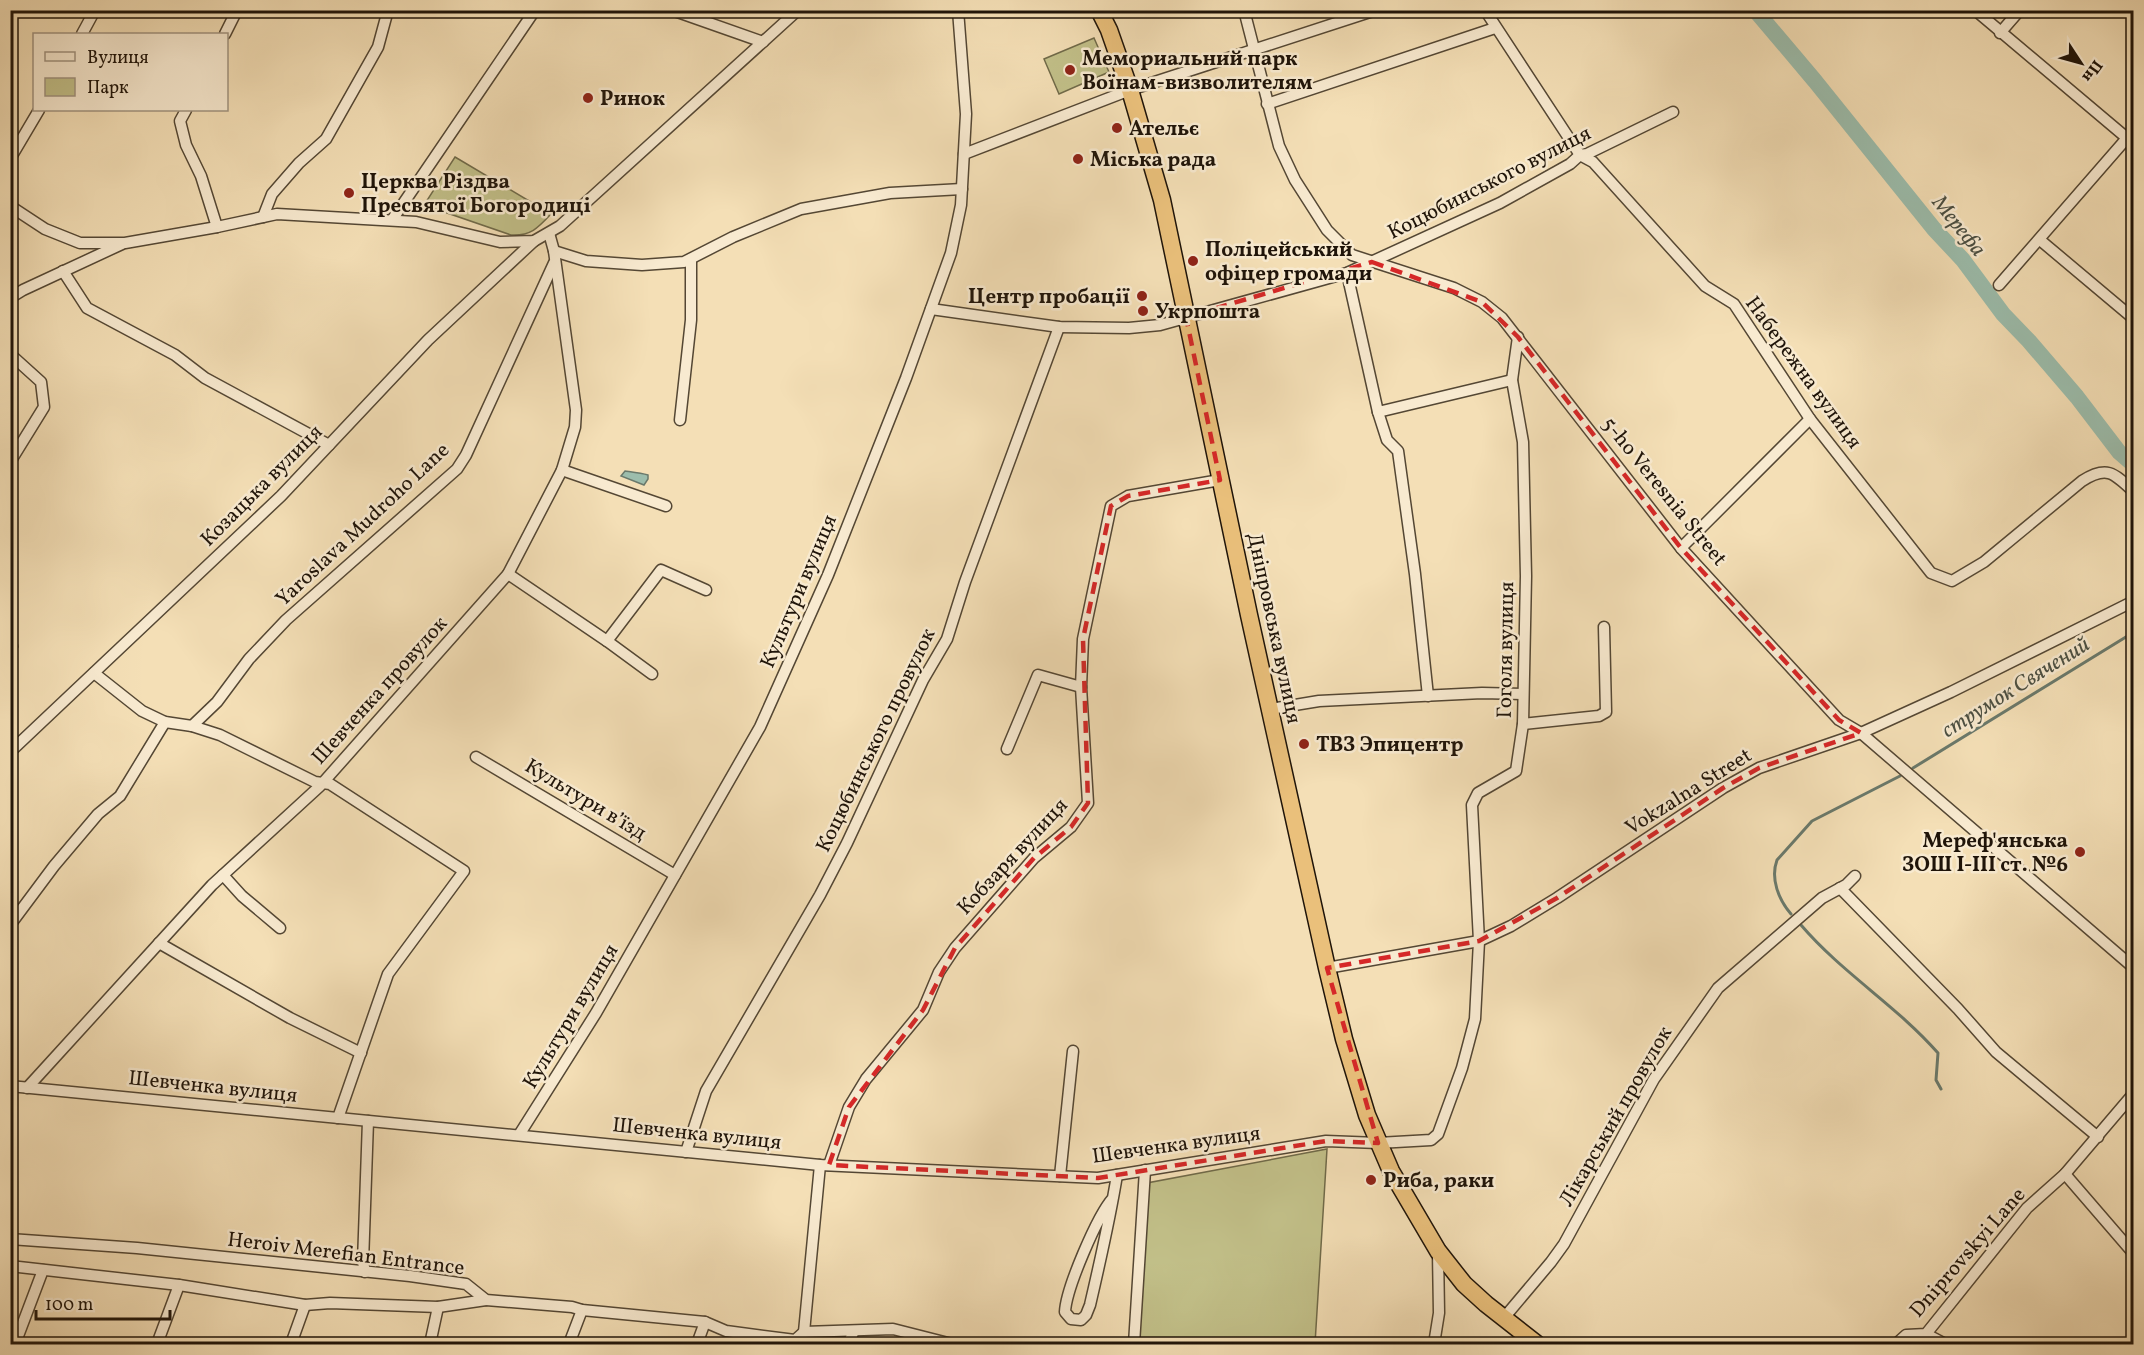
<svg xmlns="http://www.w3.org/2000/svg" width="2144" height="1355" font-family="Vollkorn,serif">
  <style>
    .green { fill: #c2c089; stroke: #706a49; stroke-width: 1.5 }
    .water { fill: #9cbdac; stroke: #6a796b; stroke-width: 1.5 }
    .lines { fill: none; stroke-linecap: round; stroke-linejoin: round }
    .stream { stroke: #6a796b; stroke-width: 3 }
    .river { stroke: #9cbdac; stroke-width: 16 }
    .minor-casing { stroke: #544734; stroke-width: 13 }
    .highway-casing { stroke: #1f1409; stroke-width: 19 }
    .minor { stroke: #f8ead0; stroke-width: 10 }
    .highway { stroke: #eac07b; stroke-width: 16 }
    .marked { fill: none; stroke: #d62828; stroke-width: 4.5; stroke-dasharray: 12 8; stroke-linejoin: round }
    .poi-dot { fill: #8f2418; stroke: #f8ead0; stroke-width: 2 }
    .labels { text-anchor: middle; stroke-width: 5; stroke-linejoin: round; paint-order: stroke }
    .poi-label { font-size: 21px; font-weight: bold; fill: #1f1409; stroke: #f8ead0; text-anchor: start }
    .street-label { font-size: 21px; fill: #1f1409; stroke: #f8ead0 }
    .water-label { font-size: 22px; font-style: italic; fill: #4b4f42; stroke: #f8ead0 }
  </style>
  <rect width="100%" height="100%" fill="#f4dfb6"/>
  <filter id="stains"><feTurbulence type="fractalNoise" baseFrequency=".00333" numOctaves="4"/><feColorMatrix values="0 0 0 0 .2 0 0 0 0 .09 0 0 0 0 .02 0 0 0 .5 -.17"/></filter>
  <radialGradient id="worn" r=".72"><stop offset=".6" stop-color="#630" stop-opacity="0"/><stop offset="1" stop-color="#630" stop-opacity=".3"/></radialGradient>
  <g class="green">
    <polygon points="1094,38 1109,72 1059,94 1044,59"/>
    <path d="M455 157 551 214C538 228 531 236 511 235L424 205Z"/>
    <polygon points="1327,1149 1315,1344 1137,1344 1147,1183"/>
  </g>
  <path class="water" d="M625 471C632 472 641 473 648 475V479L644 485 621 476Z"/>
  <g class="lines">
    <g class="stream">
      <polyline points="1913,768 2134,632"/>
      <path d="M1791 914C1779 900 1770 879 1777 860L1812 821 1900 776"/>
      <path d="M1801 925C1842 973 1897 1006 1938 1053L1936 1080 1941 1089"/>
    </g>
    <polyline class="river" points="1755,10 1815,81 1934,229 1963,260 2003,314 2029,341 2077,397 2119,452 2134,465"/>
    <g class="minor-casing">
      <g id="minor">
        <polyline points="672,10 763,42"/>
        <polyline points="1244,10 1279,146 1295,180 1327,230 1352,255 1454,288 1482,302 1502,318 1681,548 1839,720 1861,733 2134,968"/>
        <path d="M1485 10 1580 155 1593 162 1705 286 1734 304 1810 419 1931 573 1952 581 1984 562 2082 481C2107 465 2114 473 2134 492"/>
        <polyline points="1975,10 2134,144"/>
        <polyline points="2000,33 2020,10"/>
        <polyline points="82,34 95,10"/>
        <polyline points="225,34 237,10"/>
        <polyline points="1267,104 1495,28"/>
        <polyline points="186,110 180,121 186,145 201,176 217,227"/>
        <polyline points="964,154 1130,90 1376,10"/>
        <polyline points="10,159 39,110"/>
        <polyline points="10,206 45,229 80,243 125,243 217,227 277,214 416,222 500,242 534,241 560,226 798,10"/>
        <polyline points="263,217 272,194 299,163 326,139 378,47 388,10"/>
        <polyline points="392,220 535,10"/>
        <polyline points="2040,240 2134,319"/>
        <polyline points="554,251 586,261 642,265 684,262 733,237 801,209 890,193 962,189"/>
        <polyline points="63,271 87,308 175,355 205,378 329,445"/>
        <polyline points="1347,273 1378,412 1512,380"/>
        <polyline points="1999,285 2127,138"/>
        <polyline points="10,298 23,290 122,244"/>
        <polyline points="931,309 1059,327 1129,328 1160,325 1347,273 1500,203 1570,164 1580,155 1587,154 1673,112"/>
        <polyline points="10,354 41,382 44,407 10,462"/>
        <polyline points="1378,412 1387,440 1398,451 1415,574 1428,696"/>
        <polyline points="680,420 691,320 691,259"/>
        <polyline points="562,470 666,506"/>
        <polyline points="1681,548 1810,419"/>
        <polyline points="508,574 607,641 652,674"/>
        <polyline points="607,641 661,570 706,590"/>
        <polyline points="10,645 12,646"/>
        <polyline points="94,673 142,711 165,722 192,726 220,735 315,782 330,784 464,871 388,974 338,1118"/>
        <polyline points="1270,709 1319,701 1482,693 1523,694"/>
        <polyline points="1523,724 1599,716 1606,712 1604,627"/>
        <polyline points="192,726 217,702 249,659 286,620 457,469 466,455 554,263"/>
        <polyline points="1007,749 1038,675 1081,687"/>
        <polyline points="10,752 281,496 428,340 534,241"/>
        <polyline points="476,757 675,875"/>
        <polyline points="223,875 242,896 280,928"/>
        <polyline points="1840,888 1958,1009 1996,1052 2098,1137"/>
        <polyline points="10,925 54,866 98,814 120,796 165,722"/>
        <polyline points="159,943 290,1018 361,1053"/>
        <polyline points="1327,968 1479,941 1511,926 1557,898 1723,788 1759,768 1861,733 1951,692 2134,601"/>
        <polyline points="10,1086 820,1165 1098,1178 1326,1141 1378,1143 1431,1140 1438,1134 1462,1068 1475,1019 1479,941 1472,805 1478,793 1516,771 1523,724 1526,576 1523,442 1512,380 1518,337"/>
        <polyline points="27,1088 212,885 320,786 508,574 562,470 575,427 576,410 554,251 549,233"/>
        <polyline points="519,1135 596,1013 760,727 828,575 906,378 951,253 961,205 966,114 958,10"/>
        <polyline points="686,1152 706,1091 820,895 847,843 923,680 947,639 965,582 1059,327"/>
        <polyline points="829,1165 849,1107 866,1079 923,1010 939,972 955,948 1034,858 1071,827 1088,803 1081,687 1083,639 1111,506 1128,496 1220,480"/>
        <polyline points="2065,1174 2134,1254"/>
        <polyline points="1060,1176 1073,1051"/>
        <path d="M1113 1198C1097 1216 1066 1289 1065 1312L1071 1319 1081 1320 1086 1315 1090 1305C1100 1262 1110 1218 1117 1175"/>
        <polyline points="10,1239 137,1248 410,1276 466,1284 486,1300 572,1307 582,1310 705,1322 726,1331 795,1340 804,1332 893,1329 952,1344"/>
        <polyline points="10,1266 179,1285 305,1305 330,1303 438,1307 486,1300"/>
        <polyline points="365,1272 363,1262 368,1121"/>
        <polyline points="1503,1319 1551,1262 1564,1244 1654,1079 1718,988 1822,898 1846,885 1855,876"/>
        <polyline points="804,1332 820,1165"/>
        <polyline points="1926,1334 1945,1344"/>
        <polyline points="15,1344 43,1270"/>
        <polyline points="157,1344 179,1285"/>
        <polyline points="291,1344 305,1305"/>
        <polyline points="430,1344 438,1307"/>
        <polyline points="569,1344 582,1310"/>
        <polyline points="697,1344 705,1322"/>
        <polyline points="848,1344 854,1331"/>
        <polyline points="1134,1344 1145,1170"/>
        <polyline points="1434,1344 1439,1313 1438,1252"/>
        <polyline points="1896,1344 1906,1335 1926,1334 2027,1208 2065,1174 2134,1093"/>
      </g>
    </g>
    <g class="highway-casing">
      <polyline id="highway" points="1099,10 1109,30 1130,90 1162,200 1249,615 1327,968 1344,1039 1367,1115 1391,1171 1438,1251 1464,1284 1486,1304 1537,1344"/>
    </g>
    <use href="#minor" class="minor"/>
    <use href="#highway" class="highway"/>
  </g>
  <path class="marked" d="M1372 262 1482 302 1518 337 1681 548 1839 720 1861 733 1759 768 1723 788 1557 898 1479 941 1327 968 1378 1143 1326 1141 1098 1178 829 1165 849 1107 923 1010 955 948 1034 858 1071 827 1088 803 1083 639 1111 506 1128 496 1220 480 1186 317Z"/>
  <g class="poi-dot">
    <circle cx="1070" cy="70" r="6"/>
    <circle cx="588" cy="98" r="6"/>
    <circle cx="1117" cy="128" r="6"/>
    <circle cx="1078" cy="159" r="6"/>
    <circle cx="349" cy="193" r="6"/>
    <circle cx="1193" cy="261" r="6"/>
    <circle cx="1142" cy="296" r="6"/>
    <circle cx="1143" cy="311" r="6"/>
    <circle cx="1304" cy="744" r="6"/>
    <circle cx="2080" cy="852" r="6"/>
    <circle cx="1371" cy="1180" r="6"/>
  </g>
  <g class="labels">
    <g class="poi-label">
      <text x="1082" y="65">Мемориальний парк<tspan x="1082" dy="24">Воїнам-визволителям</tspan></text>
      <text x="600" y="105">Ринок</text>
      <text x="1129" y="135">Ательє</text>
      <text x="1090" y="166">Міська рада</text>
      <text x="361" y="188">Церква Різдва<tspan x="361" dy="24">Пресвятої Богородиці</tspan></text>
      <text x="1205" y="256">Поліцейський<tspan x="1205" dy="24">офіцер громади</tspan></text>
      <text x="1130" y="303" text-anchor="end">Центр пробації</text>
      <text x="1155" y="318">Укрпошта</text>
      <text x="1316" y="751">ТВЗ Эпицентр</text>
      <text x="2068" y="847" text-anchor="end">Мереф'янська<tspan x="2068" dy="24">ЗОШ І-ІІІ ст. №6</tspan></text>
      <text x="1383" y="1187">Риба, раки</text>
    </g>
    <g class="street-label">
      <text transform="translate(1489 182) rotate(-27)" y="7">Коцюбинського вулиця</text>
      <text transform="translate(1804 372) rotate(54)" y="7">Набережна вулиця</text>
      <text transform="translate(261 485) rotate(-45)" y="7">Козацька вулиця</text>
      <text transform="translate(1665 491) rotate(51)" y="7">5-ho Veresnia Street</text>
      <text transform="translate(362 524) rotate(-43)" y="7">Yaroslava Mudroho Lane</text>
      <text transform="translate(798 591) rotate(-67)" y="7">Культури вулиця</text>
      <text transform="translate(1275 628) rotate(78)" y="7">Дніпровська вулиця</text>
      <text transform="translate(1505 650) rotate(-89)" y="7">Гоголя вулиця</text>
      <text transform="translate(379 690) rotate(-48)" y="7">Шевченка провулок</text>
      <text transform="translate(875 740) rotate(-64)" y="7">Коцюбинського провулок</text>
      <text transform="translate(1688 791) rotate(-32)" y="7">Vokzalna Street</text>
      <text transform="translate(586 799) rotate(31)" y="7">Культури в’їзд</text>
      <text transform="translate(1012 856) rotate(-47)" y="7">Кобзаря вулиця</text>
      <text transform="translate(570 1016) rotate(-59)" y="7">Культури вулиця</text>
      <text transform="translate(213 1086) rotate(6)" y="7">Шевченка вулиця</text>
      <text transform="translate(1615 1116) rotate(-60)" y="7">Лікарський провулок</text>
      <text transform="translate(697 1133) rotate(6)" y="7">Шевченка вулиця</text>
      <text transform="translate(1176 1144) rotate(-8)" y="7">Шевченка вулиця</text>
      <text transform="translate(1967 1252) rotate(-49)" y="7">Dniprovskyi Lane</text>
      <text transform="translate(346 1253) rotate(7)" y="7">Heroiv Merefian Entrance</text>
    </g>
    <g class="water-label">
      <text transform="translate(1960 225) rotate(51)" y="8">Мерефа</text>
      <text transform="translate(2015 686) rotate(-32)" y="8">струмок Свячений</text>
    </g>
  </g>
  <rect width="2144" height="1355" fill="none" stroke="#f4dfb6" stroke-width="36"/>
  <rect x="12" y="12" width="2120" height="1331" fill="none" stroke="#1f1409" stroke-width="3"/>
  <rect x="18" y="18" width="2108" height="1319" fill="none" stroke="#1f1409" stroke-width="1.5"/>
  <rect x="33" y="33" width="195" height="78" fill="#f8ead0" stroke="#a19480" stroke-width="1.5"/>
  <rect x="45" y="52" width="30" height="9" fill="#f8ead0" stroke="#a19480" stroke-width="1.5"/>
  <text x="87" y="63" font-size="18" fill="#1f1409">Вулиця</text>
  <rect x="45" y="78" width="30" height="18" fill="#c2c089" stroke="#a19480" stroke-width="1.5"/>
  <text x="87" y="93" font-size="18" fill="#1f1409">Парк</text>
  <g transform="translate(2081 63) rotate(126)" stroke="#f8ead0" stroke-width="4.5" paint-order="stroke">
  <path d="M0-4.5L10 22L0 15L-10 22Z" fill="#1f1409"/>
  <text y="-9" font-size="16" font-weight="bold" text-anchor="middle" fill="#1f1409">Пн</text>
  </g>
  <path d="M36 1310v9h134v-9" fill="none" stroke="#1f1409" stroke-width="3"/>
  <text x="45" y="1310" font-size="18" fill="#1f1409" stroke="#f8ead0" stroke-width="4.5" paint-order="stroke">100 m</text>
  <rect width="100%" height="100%" filter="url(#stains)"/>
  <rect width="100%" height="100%" fill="url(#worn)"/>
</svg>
